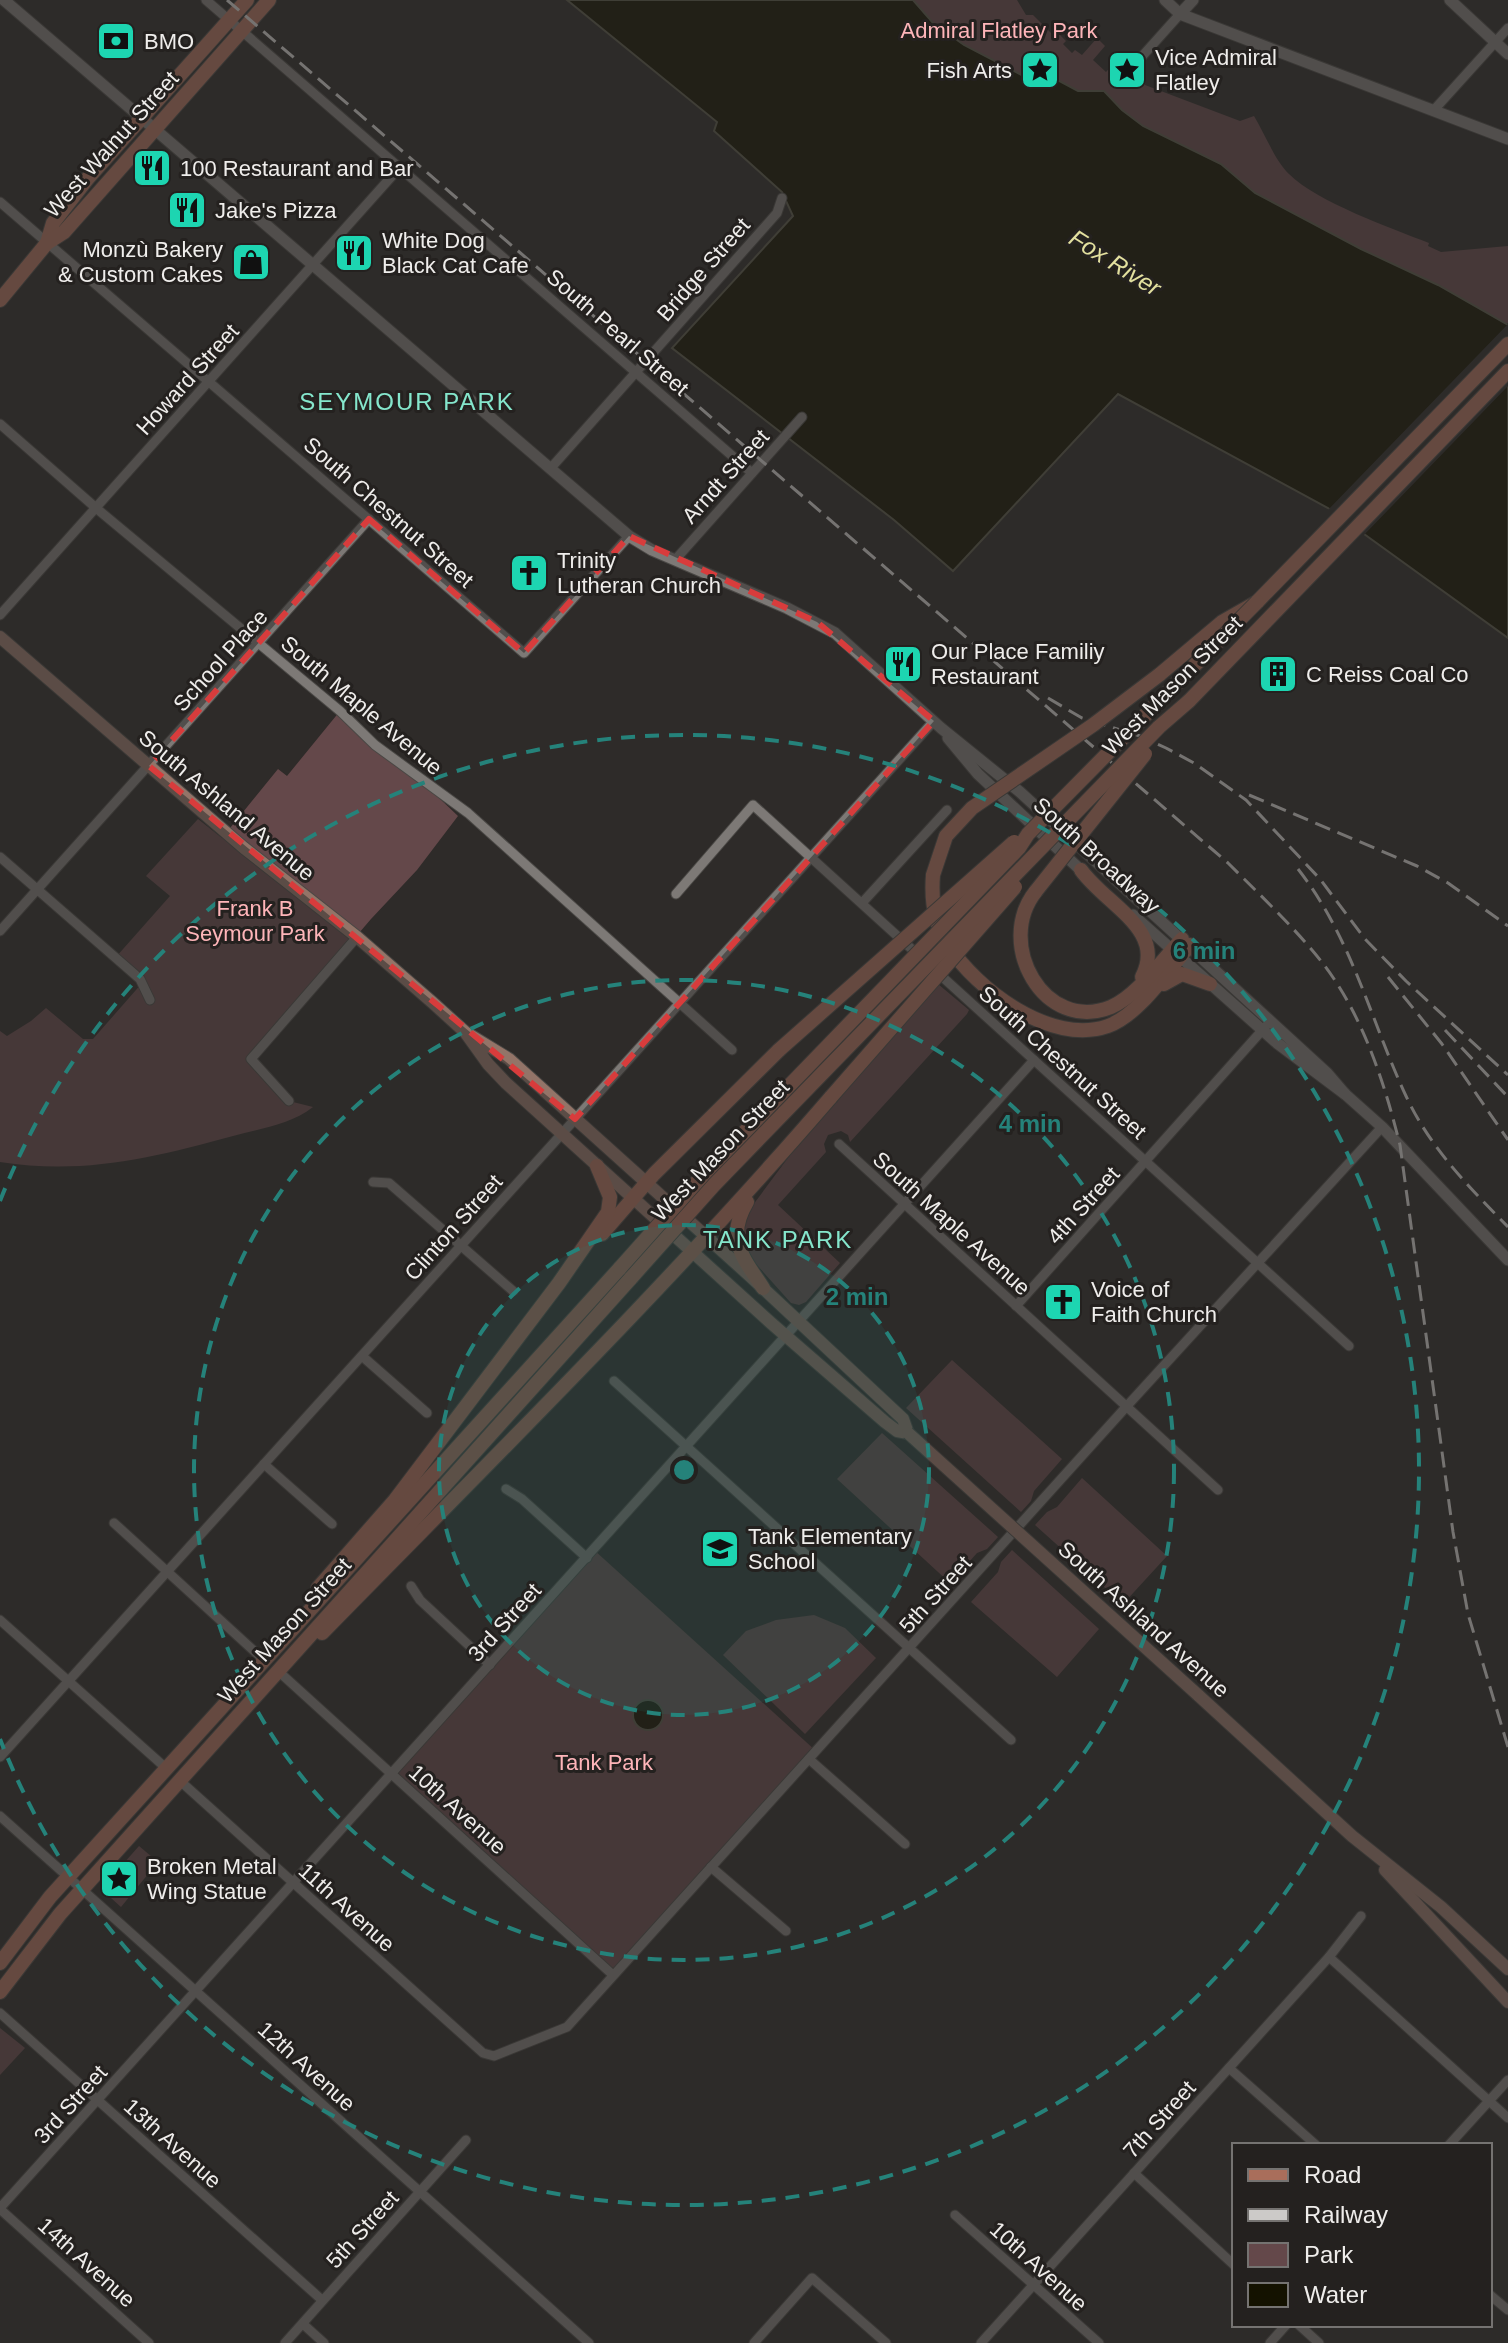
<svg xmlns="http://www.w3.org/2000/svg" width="1508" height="2343" font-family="Helvetica,sans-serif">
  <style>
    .green { fill: #64484a }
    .water { fill: #141200; stroke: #565446; stroke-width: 2 }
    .pier { fill: #2e2b29 }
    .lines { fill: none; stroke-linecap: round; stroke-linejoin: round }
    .minor-casing { stroke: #4a4845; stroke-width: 11 }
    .tertiary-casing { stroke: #4a4845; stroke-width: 13 }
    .secondary-casing { stroke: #4a4845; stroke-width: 14 }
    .primary-casing { stroke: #4a4845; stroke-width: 16 }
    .minor { stroke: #7d7976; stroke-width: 9 }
    .tertiary { stroke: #7d7976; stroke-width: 11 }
    .secondary { stroke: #937468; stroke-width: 12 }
    .primary { stroke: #a96e5b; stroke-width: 14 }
    .rail { stroke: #cccac8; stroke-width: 3; stroke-dasharray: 16 8; stroke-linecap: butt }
    .secondary-bridge-casing { stroke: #4a4845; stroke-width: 14; stroke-linecap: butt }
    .primary-bridge-casing { stroke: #4a4845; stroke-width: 16; stroke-linecap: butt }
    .secondary-bridge { stroke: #937468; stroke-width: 12 }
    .primary-bridge { stroke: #a96e5b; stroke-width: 14 }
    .marked { fill: none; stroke: #d83c3c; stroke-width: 6; stroke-dasharray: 16 10; stroke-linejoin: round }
    .ring { fill: none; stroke: #25827a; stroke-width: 4; stroke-dasharray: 14 10 }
    .labels { text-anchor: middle; stroke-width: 6; stroke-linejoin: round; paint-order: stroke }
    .park-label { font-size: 22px; fill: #feb5b9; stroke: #24211f }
    .poi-label { font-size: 22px; fill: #efedeb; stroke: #24211f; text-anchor: start }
    .street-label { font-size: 22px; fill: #efedeb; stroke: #24211f }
    .water-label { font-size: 24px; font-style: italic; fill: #e3e09f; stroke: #24211f }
    .neighbourhood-label { font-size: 24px; letter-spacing: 2px; fill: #85e6cc; stroke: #24211f }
    .centre { fill: #25827a; stroke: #24211f; stroke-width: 4 }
    .ring-label { font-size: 24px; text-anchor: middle; font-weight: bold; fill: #25827a; stroke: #24211f; stroke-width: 6; stroke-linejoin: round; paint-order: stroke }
  </style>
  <rect width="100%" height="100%" fill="#2e2b29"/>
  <g class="green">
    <path d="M913 0H1017L1026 15H1033L1053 35H1060L1066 41 1063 44 1072 53 1075 50 1082 55 1097 38 1105 46 1093 60 1106 72 1123 54 1146 79 1145 85 1240 121 1254 116C1265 134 1274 159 1289 174 1317 202 1391 228 1429 243L1428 246 1441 252 1508 246V323H1502L1438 285 1361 249 1255 193 1221 164 1143 126 1122 110 1104 91H1078L1052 77 1041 85 964 45 933 23Z"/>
    <path d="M340 711 416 776 458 816 417 870 371 919 252 1058 289 1101 313 1107C290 1125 261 1128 233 1136 153 1158 83 1175 0 1162V1031L7 1036 31 1021 46 1008 83 1039H93L143 982 116 957 170 896 146 876 198 819 222 838 278 769 287 776Z"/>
    <polygon points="938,984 969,1010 967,1014 850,1142 848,1135 841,1131 828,1135 824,1144 826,1152 778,1205 840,1263 806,1302 799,1305 791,1303 748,1255 741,1236 747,1213 802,1139"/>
    <polygon points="952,1360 1062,1459 1034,1491 1031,1501 1021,1512 906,1408"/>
    <polygon points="882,1433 998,1537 987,1549 977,1553 950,1583 837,1479"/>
    <polygon points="1082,1478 1167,1556 1123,1604 1035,1525 1047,1512 1057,1507"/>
    <polygon points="594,1550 816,1751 613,1975 392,1773"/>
    <polygon points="1012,1550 1099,1629 1057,1677 971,1602 998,1572 1001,1562"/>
    <polygon points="814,1615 845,1628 876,1658 805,1734 723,1655 746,1631 776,1620"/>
    <polygon points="139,1846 158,1862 121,1907 101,1889"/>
    <polygon points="0,2028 25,2048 0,2075"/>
  </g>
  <g class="water">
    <polygon points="567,0 913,0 933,23 964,45 1041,85 1052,77 1078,91 1104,91 1122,110 1143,126 1221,164 1255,193 1361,249 1438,285 1508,325 1508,638 1328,508 1118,394 953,571 894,520 672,348 793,216 782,192 714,131 717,122"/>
    <circle cx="648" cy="1715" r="15"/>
  </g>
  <polygon class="pier" points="1508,324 1508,386 1362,537 1326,512"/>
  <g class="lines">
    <g class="minor-casing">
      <g id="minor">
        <polyline points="206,0 752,473"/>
        <polyline points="1137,62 1180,14"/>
        <polyline points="1433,111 1508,28"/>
        <polyline points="0,202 524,653 629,536"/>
        <polyline points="0,424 96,508 340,711 375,745 468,813 732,1050"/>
        <polyline points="550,469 777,213 782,198"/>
        <polyline points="675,560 802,417"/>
        <polyline points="0,615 400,167"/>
        <polyline points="0,857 140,979 150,1000"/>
        <polyline points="676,894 753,805 1349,1346"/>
        <polyline points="862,903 947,810"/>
        <polyline points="0,931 369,519"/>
        <polyline points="289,1101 251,1059 357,937"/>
        <polyline points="839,1144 1218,1490"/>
        <polyline points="373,1182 389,1183 513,1291"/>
        <polyline points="1016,1306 1266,1026"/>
        <polyline points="362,1356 427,1413"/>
        <polyline points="614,1381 1011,1740"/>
        <polyline points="264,1464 332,1524"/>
        <polyline points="506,1489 522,1499 587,1558"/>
        <polyline points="114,1523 265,1661"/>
        <polyline points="411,1586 420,1600 490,1665"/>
        <polyline points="0,1620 167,1769"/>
        <polyline points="277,1670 613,1975"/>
        <polyline points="0,1757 934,721"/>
        <polyline points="809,1759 905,1844"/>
        <polyline points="179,1780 483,2053 494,2056 567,2027 1126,1407 1382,1127"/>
        <polyline points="0,1816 589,2343"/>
        <polyline points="711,1867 786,1931"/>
        <polyline points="1329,1957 1508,2118"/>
        <polyline points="0,2013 322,2300"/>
        <polyline points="1229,2068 1316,2145"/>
        <polyline points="1449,2145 1508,2080"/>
        <polyline points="1134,2173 1234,2265"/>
        <polyline points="0,2208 1034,1060"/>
        <polyline points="0,2209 149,2343"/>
        <polyline points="955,2215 1099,2343"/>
        <polyline points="1490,2295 1508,2310"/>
        <polyline points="303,2324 324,2343"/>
        <polyline points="1299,2325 1319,2343"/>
        <polyline points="285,2343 466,2140"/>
        <polyline points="754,2343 812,2278 886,2343"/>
        <polyline points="981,2343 1329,1957 1361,1916"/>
        <polyline points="1270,2343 1286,2325"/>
      </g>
    </g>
    <g class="tertiary-casing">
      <g id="tertiary">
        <polyline points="4,0 629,536 652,550 787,608 835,633 941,728 1020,792 1327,1073 1345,1094"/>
        <polyline points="1165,0 1180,14 1508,139"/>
        <polyline points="1450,0 1508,54"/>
        <polyline points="1180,14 1193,0"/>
        <polyline points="948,738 978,774 1086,875"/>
        <polyline points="1133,915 1277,1043 1345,1094 1382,1127 1508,1260"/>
      </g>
    </g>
    <g class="secondary-casing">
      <g id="secondary">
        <polyline points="0,637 244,848 357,937 433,1003 465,1032 488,1064 506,1083 771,1323 885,1422 897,1431 908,1433 903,1419 750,1276 509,1059 465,1032"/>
        <polyline points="1198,1695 1352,1836 1441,1907 1508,1969"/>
        <polyline points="1385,1870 1508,2002"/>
      </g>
    </g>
    <g class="primary-casing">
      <g id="primary">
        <polyline points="47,243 53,223 88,178 247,0"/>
        <polyline points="0,300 47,243 64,232 269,0"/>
        <polyline points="1159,675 1222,622 1257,602 1508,344"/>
        <polyline points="1189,701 1508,371"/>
        <path d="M1081 870C1106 905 1167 930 1142 977"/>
        <path d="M933 875C931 900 934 924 948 945 977 990 1051 1046 1108 1026 1140 1014 1167 971 1190 945"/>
        <path d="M1036 891C994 943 1044 1034 1111 1007 1137 996 1163 959 1182 939"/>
        <polyline points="1164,984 1182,974 1210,984"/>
        <path d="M747 1202C725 1239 743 1257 763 1288"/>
        <polyline points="602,1234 654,1174 779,1050"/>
        <polyline points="318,1588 395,1500 559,1283 608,1212 610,1197 597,1166"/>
        <path d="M322 1633C494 1457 670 1284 831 1097"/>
        <polyline points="0,1963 50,1897 620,1268"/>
        <polyline points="0,1992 60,1914 631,1278"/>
      </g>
    </g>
    <use href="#minor" class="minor"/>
    <use href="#tertiary" class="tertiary"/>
    <use href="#secondary" class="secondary"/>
    <use href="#primary" class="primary"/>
    <g class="rail">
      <path d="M227 0 1228 863C1260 895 1293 926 1321 961 1362 1013 1384 1081 1400 1145L1453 1532 1468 1614 1508 1747"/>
      <polyline points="1048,698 1082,718 1140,736 1166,748 1194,763 1246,800 1320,879 1365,939 1406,981 1508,1075"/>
      <polyline points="1249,795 1417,866 1448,883 1508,926"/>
      <path d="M1298 869C1352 938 1370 1019 1406 1096 1430 1148 1469 1187 1508 1227"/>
      <polyline points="1388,977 1442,1044 1508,1140"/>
      <polyline points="1445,1030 1508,1097"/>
    </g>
    <g class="secondary-bridge-casing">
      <polyline id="secondary-bridge" points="908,1433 1198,1695"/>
    </g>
    <g class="primary-bridge-casing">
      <g id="primary-bridge">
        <polyline points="933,875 946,836 972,808 1093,725 1159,675"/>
        <polyline points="1036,891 1145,754"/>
        <polyline points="779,1050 1014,842"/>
        <polyline points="831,1097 1015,887"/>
        <polyline points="620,1268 703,1175 1019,848 1028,834 1257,602"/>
        <polyline points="631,1278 714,1185 1048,841 1159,727 1189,701"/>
      </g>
    </g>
    <use href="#secondary-bridge" class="secondary-bridge"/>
    <use href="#primary-bridge" class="primary-bridge"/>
  </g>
  <path d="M0 0H1508V2343H0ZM369 519 524 653 629 536 817 622 934 721 575 1119 149 766Z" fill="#2e2b29" fill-opacity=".55" fill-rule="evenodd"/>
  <path class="marked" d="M369 519 524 653 629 536 817 622 934 721 575 1119 149 766Z"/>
  <circle cx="684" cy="1470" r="245" fill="#25827a" fill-opacity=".12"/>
  <g class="ring">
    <circle cx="684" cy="1470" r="245"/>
    <circle cx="684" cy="1470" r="490"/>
    <path d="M0 1201A735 735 0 1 1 0 1739"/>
  </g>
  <defs>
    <g id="bank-square" transform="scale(2)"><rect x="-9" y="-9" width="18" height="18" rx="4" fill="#1dd5b1" stroke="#24211f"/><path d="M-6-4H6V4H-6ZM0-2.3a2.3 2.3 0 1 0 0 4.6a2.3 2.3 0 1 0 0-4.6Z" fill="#111"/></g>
    <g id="sight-square" transform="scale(2)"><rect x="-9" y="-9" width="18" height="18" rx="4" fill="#1dd5b1" stroke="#24211f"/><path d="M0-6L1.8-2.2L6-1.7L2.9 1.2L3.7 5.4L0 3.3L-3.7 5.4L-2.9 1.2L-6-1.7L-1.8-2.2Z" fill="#111"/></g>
    <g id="restaurant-square" transform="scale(2)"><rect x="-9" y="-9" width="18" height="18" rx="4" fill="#1dd5b1" stroke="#24211f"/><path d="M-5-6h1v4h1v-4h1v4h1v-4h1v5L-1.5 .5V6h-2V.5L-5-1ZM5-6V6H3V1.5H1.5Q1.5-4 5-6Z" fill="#111"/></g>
    <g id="shop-square" transform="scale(2)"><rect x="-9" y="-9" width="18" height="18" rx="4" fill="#1dd5b1" stroke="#24211f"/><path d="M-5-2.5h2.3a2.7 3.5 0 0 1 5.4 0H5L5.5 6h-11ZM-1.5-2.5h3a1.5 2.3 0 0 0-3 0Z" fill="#111"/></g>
    <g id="church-square" transform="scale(2)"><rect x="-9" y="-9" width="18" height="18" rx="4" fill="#1dd5b1" stroke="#24211f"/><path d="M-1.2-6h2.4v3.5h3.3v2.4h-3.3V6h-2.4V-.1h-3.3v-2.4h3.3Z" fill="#111"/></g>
    <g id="building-square" transform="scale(2)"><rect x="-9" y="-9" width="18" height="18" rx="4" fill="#1dd5b1" stroke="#24211f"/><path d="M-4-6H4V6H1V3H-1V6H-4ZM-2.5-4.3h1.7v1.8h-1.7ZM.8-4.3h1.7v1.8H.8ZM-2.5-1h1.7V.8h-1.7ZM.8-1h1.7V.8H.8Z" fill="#111"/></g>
    <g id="school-square" transform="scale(2)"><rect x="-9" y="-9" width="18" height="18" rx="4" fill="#1dd5b1" stroke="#24211f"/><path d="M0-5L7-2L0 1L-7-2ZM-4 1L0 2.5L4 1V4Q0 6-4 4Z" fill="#111"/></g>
  </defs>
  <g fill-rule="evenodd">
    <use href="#bank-square" x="116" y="41"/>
    <use href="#sight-square" x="1040" y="70"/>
    <use href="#sight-square" x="1127" y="70"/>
    <use href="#restaurant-square" x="152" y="168"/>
    <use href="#restaurant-square" x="187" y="210"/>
    <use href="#restaurant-square" x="354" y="253"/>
    <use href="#shop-square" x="251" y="262"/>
    <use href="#church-square" x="529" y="573"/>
    <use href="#restaurant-square" x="903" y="664"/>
    <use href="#building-square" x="1278" y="674"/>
    <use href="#church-square" x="1063" y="1302"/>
    <use href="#school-square" x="720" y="1549"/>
    <use href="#sight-square" x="119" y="1879"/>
  </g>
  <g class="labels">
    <g class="park-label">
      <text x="999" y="38">Admiral Flatley Park</text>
      <text x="255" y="916">Frank B<tspan x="255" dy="25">Seymour Park</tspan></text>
      <text x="604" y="1770">Tank Park</text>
    </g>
    <g class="poi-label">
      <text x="144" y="49">BMO</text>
      <text x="1155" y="65">Vice Admiral<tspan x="1155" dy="25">Flatley</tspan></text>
      <text x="1012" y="78" text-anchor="end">Fish Arts</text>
      <text x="180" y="176">100 Restaurant and Bar</text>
      <text x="215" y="218">Jake's Pizza</text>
      <text x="382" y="248">White Dog<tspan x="382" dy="25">Black Cat Cafe</tspan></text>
      <text x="223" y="257" text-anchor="end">Monzù Bakery<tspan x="223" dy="25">&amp; Custom Cakes</tspan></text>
      <text x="557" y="568">Trinity<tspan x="557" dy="25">Lutheran Church</tspan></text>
      <text x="931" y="659">Our Place Familiy<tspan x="931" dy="25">Restaurant</tspan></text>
      <text x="1306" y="682">C Reiss Coal Co</text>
      <text x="1091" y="1297">Voice of<tspan x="1091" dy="25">Faith Church</tspan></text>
      <text x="748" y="1544">Tank Elementary<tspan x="748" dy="25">School</tspan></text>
      <text x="147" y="1874">Broken Metal<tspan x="147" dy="25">Wing Statue</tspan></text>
    </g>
    <g class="street-label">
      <text transform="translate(111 144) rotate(-48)" y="8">West Walnut Street</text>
      <text transform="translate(703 269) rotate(-49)" y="8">Bridge Street</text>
      <text transform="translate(618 332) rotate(41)" y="8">South Pearl Street</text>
      <text transform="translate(187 379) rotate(-48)" y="8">Howard Street</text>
      <text transform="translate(725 476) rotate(-48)" y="8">Arndt Street</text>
      <text transform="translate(389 512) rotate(41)" y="8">South Chestnut Street</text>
      <text transform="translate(220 660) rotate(-48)" y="8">School Place</text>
      <text transform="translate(1172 685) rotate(-45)" y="8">West Mason Street</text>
      <text transform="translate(362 705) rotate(40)" y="8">South Maple Avenue</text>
      <text transform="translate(227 805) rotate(40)" y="8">South Ashland Avenue</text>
      <text transform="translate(1097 855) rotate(42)" y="8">South Broadway</text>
      <text transform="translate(1063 1062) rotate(42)" y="8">South Chestnut Street</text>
      <text transform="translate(720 1150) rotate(-46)" y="8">West Mason Street</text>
      <text transform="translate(1083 1205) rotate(-48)" y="8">4th Street</text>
      <text transform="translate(952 1223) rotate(42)" y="8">South Maple Avenue</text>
      <text transform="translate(453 1227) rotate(-48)" y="8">Clinton Street</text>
      <text transform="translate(935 1594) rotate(-48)" y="8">5th Street</text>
      <text transform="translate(1144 1619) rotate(42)" y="8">South Ashland Avenue</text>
      <text transform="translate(504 1622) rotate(-48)" y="8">3rd Street</text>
      <text transform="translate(284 1630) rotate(-48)" y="8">West Mason Street</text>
      <text transform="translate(458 1809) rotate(42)" y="8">10th Avenue</text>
      <text transform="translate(347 1907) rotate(42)" y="8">11th Avenue</text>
      <text transform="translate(307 2066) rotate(42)" y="8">12th Avenue</text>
      <text transform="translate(70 2104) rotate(-48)" y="8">3rd Street</text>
      <text transform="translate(1159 2119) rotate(-48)" y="8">7th Street</text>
      <text transform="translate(173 2143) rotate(42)" y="8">13th Avenue</text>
      <text transform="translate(362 2229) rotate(-48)" y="8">5th Street</text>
      <text transform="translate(87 2262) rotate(42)" y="8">14th Avenue</text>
      <text transform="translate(1039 2266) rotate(42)" y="8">10th Avenue</text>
    </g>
    <g class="water-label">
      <text transform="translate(1115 263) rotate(32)" y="8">Fox River</text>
    </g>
    <g class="neighbourhood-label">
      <text x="407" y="410">SEYMOUR PARK</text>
      <text x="778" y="1248">TANK PARK</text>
    </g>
  </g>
  <circle cx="684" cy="1470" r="12" class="centre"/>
  <g class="ring-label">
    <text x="1204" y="959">6 min</text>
    <text x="1030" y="1132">4 min</text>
    <text x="857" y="1305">2 min</text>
  </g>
  <rect x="1232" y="2143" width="260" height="184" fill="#24211f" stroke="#757371" stroke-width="2"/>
  <rect x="1248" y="2169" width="40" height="12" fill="#a96e5b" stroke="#757371" stroke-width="2"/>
  <text x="1304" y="2183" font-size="24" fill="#efedeb">Road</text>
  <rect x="1248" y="2209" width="40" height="12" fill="#cccac8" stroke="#757371" stroke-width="2"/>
  <text x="1304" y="2223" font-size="24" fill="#efedeb">Railway</text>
  <rect x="1248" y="2243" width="40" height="24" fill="#64484a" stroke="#757371" stroke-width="2"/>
  <text x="1304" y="2263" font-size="24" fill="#efedeb">Park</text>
  <rect x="1248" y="2283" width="40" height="24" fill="#141200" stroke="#757371" stroke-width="2"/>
  <text x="1304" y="2303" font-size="24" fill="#efedeb">Water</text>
</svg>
